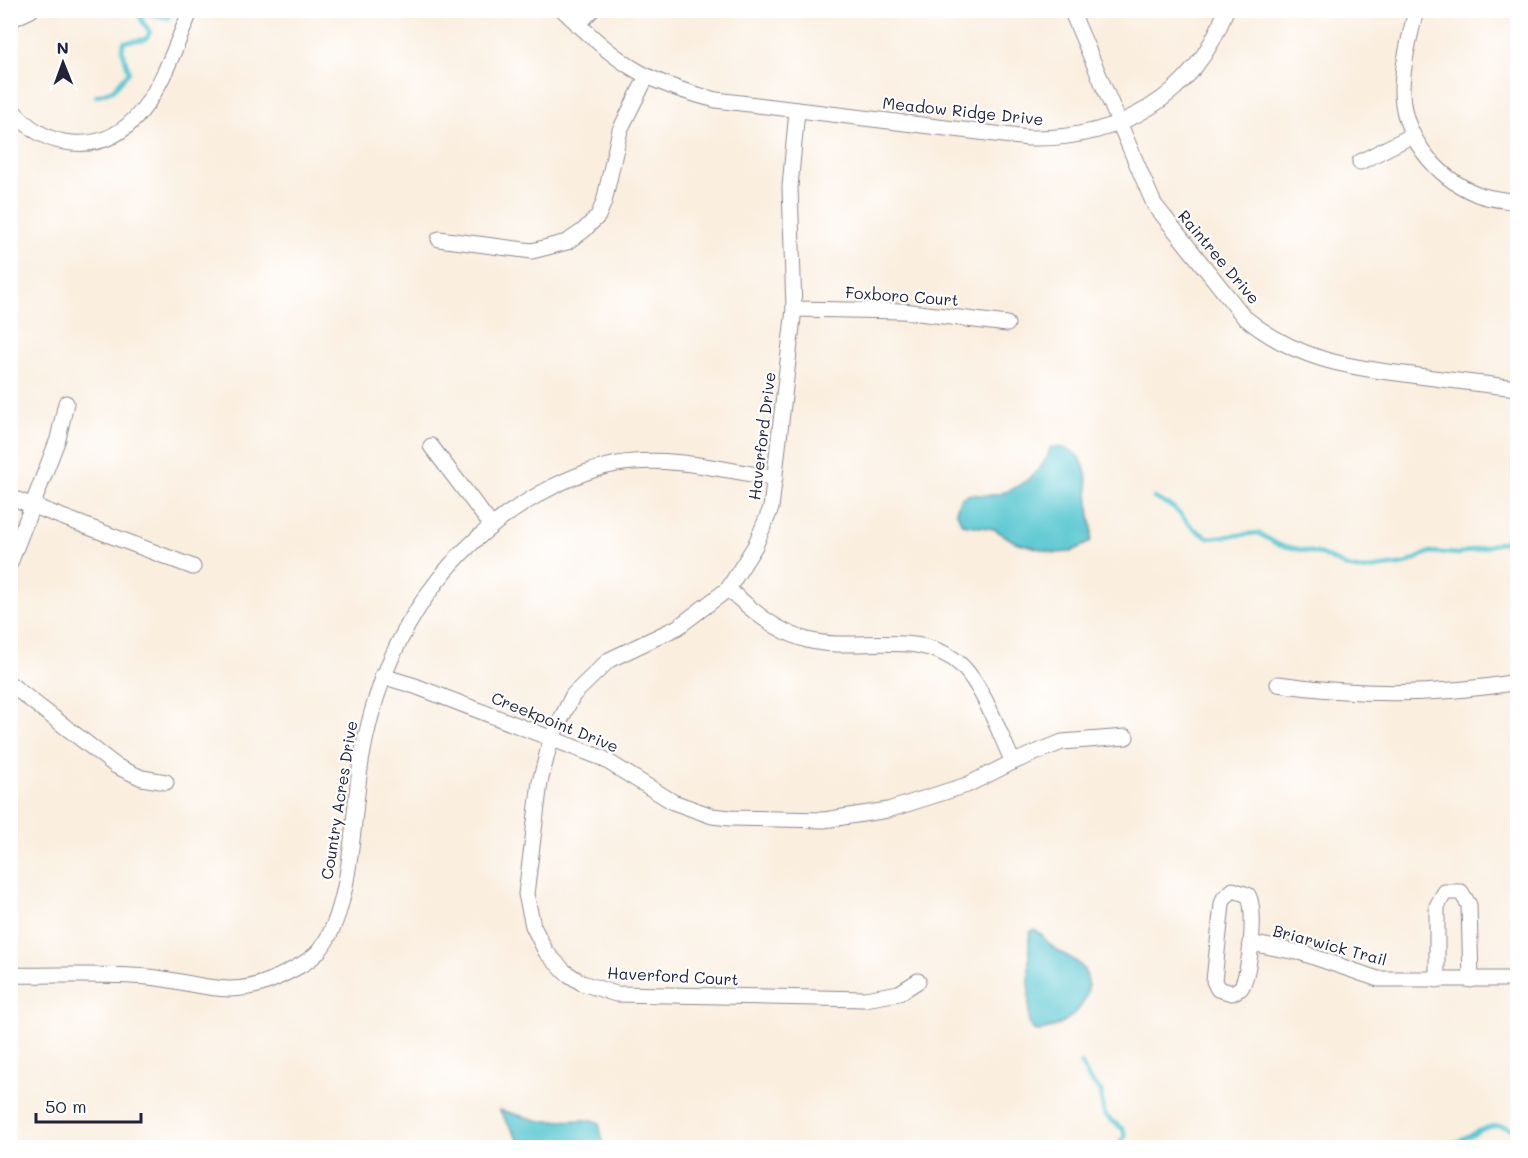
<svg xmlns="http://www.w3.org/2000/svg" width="1528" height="1158" font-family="Mali,sans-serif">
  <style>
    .water { fill: #5bc8d2; stroke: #3e7586; stroke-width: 1.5 }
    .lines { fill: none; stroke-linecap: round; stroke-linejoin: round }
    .stream { stroke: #5bc8d2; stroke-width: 4.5 }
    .street-casing { stroke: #8e888d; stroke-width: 17 }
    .street { stroke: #fff; stroke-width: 15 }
    .labels { text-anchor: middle; stroke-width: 4.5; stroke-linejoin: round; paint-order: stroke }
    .street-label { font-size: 16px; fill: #22223b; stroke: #fff }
  </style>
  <rect width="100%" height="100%" fill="#fff"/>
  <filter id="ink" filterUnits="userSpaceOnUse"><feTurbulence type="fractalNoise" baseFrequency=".0167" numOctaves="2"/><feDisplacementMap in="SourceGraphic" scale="12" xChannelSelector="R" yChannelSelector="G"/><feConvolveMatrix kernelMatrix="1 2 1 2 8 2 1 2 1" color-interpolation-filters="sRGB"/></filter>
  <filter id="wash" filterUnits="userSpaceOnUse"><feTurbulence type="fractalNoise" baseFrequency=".008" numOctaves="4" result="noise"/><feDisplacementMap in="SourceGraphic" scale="24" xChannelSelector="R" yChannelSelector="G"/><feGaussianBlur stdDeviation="1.35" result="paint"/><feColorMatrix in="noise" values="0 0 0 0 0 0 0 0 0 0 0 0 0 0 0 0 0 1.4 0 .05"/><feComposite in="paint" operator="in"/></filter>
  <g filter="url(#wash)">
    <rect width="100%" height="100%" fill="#faeedf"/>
    <g class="water">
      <path d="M1051 447C1089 446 1087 478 1089 505 1089 519 1095 529 1090 542L1071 552 1055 553 1015 542 994 529 962 524 956 511 960 499C972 490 978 497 991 495 1016 493 1044 472 1051 447Z"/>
      <path d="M1034 930C1041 932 1047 943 1054 948 1063 955 1078 959 1084 970 1101 999 1063 1031 1035 1031L1029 1025V938L1030 932Z"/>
      <polygon points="499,1110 541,1121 593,1120 599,1123 604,1147 523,1147"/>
    </g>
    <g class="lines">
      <g class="stream">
        <polyline points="96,96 113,90 129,72 122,49 124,42 146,39 150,32 140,18 146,13 168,18 172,10"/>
        <polyline points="1154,498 1173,507 1194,529 1209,538 1258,533 1279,545 1321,554 1347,567 1361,570 1405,564 1430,552 1458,554 1518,538"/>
        <path d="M1081 1063 1089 1079 1101 1091C1103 1117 1102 1114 1123 1129L1125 1136 1116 1148"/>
        <path d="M1445 1148C1468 1138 1494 1114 1518 1133"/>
      </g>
    </g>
  </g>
  <g filter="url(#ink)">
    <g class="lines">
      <g class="street-casing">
        <g id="street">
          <path d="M563 10C619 63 640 81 716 100L1028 138C1117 140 1195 98 1226 10"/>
          <path d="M1071 10 1154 204 1244 317C1296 360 1347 367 1412 375 1447 380 1482 384 1518 388"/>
          <path d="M1416 10C1410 36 1403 62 1402 88 1401 134 1435 177 1477 194 1489 199 1505 200 1518 202"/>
          <polyline points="10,20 31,10"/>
          <polyline points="578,25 592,10"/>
          <path d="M10 107C26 127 46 141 72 143 145 150 167 64 191 10"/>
          <polyline points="797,110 790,187 794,309 771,508 755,546 728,589 678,627 609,660 573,695 551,739 540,782 526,894 533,926 546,952 565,972 582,983 616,994 865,999 899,993 918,981"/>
          <polyline points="1360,162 1413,135"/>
          <polyline points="439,239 532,251 567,242 583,231 598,216 604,202 620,130 646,78"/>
          <polyline points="794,309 903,311 1007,324"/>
          <polyline points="431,446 491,525"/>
          <polyline points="10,497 193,567"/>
          <polyline points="10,563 58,439 66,403"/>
          <path d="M728 589C752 610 775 631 807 640 855 653 922 627 962 666 984 688 999 733 1013 762"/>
          <polyline points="382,676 415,686 602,758 673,802 712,816 730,818 824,820 888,810 967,785 1013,762 1062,742 1126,737"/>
          <polyline points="10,684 116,766 142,778 166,782"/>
          <path d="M1278 684C1359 696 1437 696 1518 682"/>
          <path d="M1233 890 1248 895C1257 910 1250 973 1241 988L1232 993 1218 989 1214 981 1222 904 1224 898Z"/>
          <polyline points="1250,943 1302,953 1378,979 1518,979"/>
          <path d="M10 975C56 976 103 973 148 977 195 981 229 1001 276 978 290 971 308 963 318 952 354 911 352 809 362 756 381 649 436 555 531 499 557 483 586 470 617 464 668 455 724 470 775 478"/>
          <polyline points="1437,980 1437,906 1445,892 1461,892 1469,905 1471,980"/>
        </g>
      </g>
      <use href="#street" class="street"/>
    </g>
  </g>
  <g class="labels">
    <g class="street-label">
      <text transform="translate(963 111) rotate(6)" y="6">Meadow Ridge Drive</text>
      <text transform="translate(1219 257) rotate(50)" y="6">Raintree Drive</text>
      <text transform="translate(902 296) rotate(4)" y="6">Foxboro Court</text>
      <text transform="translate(762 436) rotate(-83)" y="6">Haverford Drive</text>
      <text transform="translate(555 722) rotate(22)" y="6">Creekpoint Drive</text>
      <text transform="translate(339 800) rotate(-81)" y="6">Country Acres Drive</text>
      <text transform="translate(1330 945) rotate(15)" y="6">Briarwick Trail</text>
      <text transform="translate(673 976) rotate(3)" y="6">Haverford Court</text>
    </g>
  </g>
  <rect width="1528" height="1158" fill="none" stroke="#fff" stroke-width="36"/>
  <g transform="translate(63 63) rotate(359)" stroke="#ffffff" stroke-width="4.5" paint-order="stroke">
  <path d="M0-4.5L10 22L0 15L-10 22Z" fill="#22223b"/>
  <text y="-9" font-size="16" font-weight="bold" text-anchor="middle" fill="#22223b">N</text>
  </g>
  <path d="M36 1113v9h105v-9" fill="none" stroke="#22223b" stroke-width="3"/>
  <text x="45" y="1113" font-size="18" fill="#22223b" stroke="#ffffff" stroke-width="4.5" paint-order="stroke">50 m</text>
</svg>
